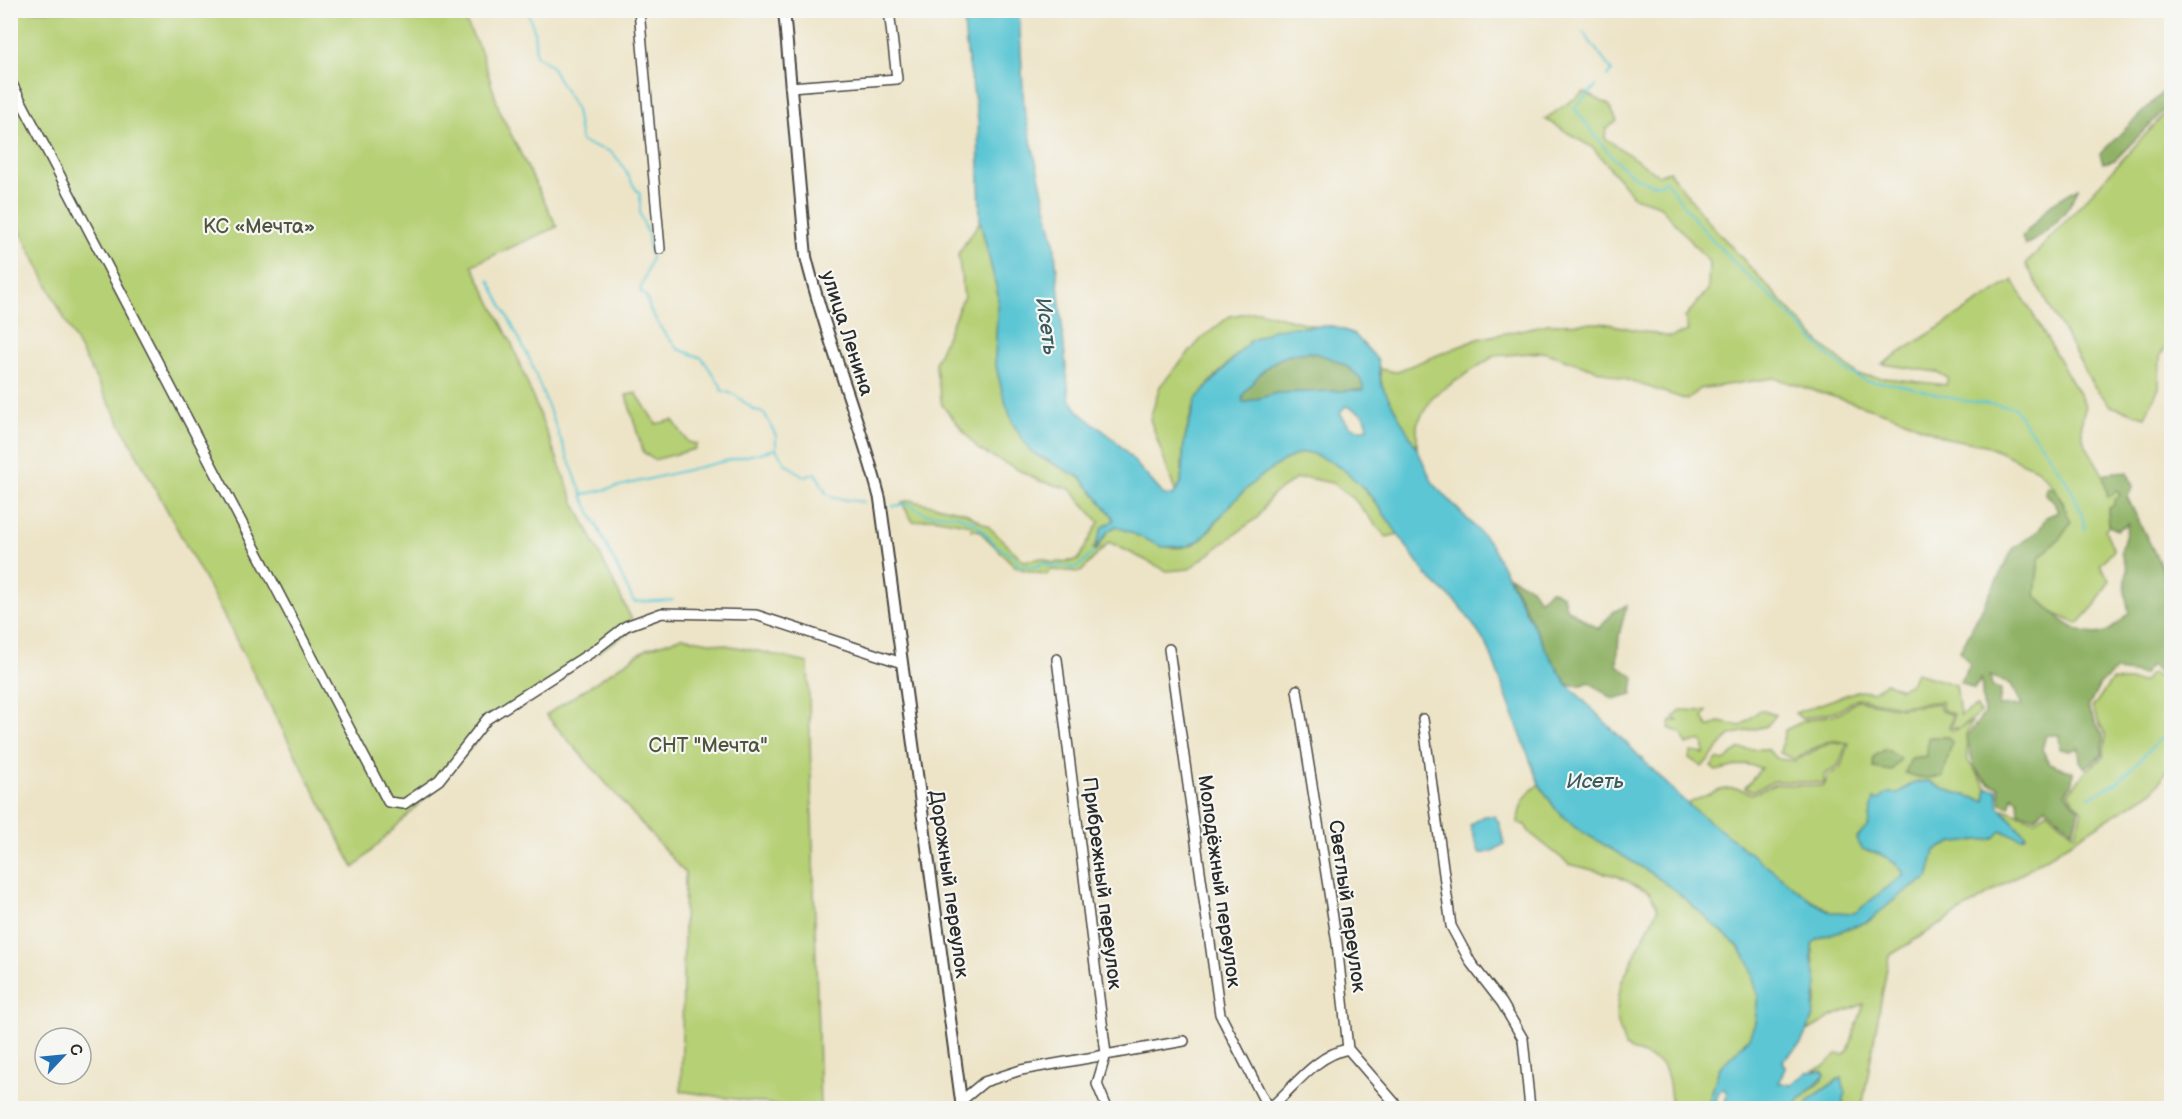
<svg xmlns="http://www.w3.org/2000/svg" width="2182" height="1119" font-family="'Balsamiq Sans',sans-serif">
  <style>
    .green { fill: #b6d075; stroke: #707e50; stroke-width: 1.5 }
    .forest { fill: #90b266; stroke: #5e6e48; stroke-width: 1.5; fill-rule: evenodd }
    .water { fill: #5bc6d4; stroke: #437880; stroke-width: 1.5; fill-rule: evenodd }
    .lines { fill: none; stroke-linecap: round; stroke-linejoin: round }
    .stream { stroke: #5bc6d4; stroke-width: 2 }
    .minor-casing { stroke: #484742; stroke-width: 12 }
    .major-casing { stroke: #484742; stroke-width: 14 }
    .minor { stroke: #fff; stroke-width: 9 }
    .major { stroke: #fff; stroke-width: 10 }
    .labels { text-anchor: middle; stroke-width: 4.5; stroke-linejoin: round; paint-order: stroke }
    .park-label { font-size: 20px; fill: #4e543e; stroke: #f6f6f2 }
    .street-label { font-size: 20px; fill: #2b2b2b; stroke: #f6f6f2 }
    .water-label { font-size: 21px; font-style: italic; fill: #395a5e; stroke: #f6f6f2 }
  </style>
  <rect width="100%" height="100%" fill="#f6f6f2"/>
  <filter id="ink" filterUnits="userSpaceOnUse"><feTurbulence type="fractalNoise" baseFrequency=".0167" numOctaves="2"/><feDisplacementMap in="SourceGraphic" scale="12" xChannelSelector="R" yChannelSelector="G"/><feConvolveMatrix kernelMatrix="1 2 1 2 8 2 1 2 1" color-interpolation-filters="sRGB"/></filter>
  <filter id="wash" filterUnits="userSpaceOnUse"><feTurbulence type="fractalNoise" baseFrequency=".008" numOctaves="4" result="noise"/><feDisplacementMap in="SourceGraphic" scale="24" xChannelSelector="R" yChannelSelector="G"/><feGaussianBlur stdDeviation="1.35" result="paint"/><feColorMatrix in="noise" values="0 0 0 0 0 0 0 0 0 0 0 0 0 0 0 0 0 1.4 0 .05"/><feComposite in="paint" operator="in"/></filter>
  <g filter="url(#wash)">
    <rect width="100%" height="100%" fill="#ede4c7"/>
    <g class="green">
      <polygon points="11,11 460,11 481,51 500,112 557,227 472,265 512,344 574,502 636,628 499,715 441,782 354,868 213,595 75,340 11,212"/>
      <path d="M1584 92 1609 105 1617 121 1606 129 1605 138 1658 175 1669 171 1706 219 1821 344 1858 375 1946 385 1948 378 1937 372 1882 364 2013 280 2086 406C2074 437 2088 447 2102 473 2105 480 2106 489 2108 497L2117 490 2120 495 2115 505 2108 509 2109 526 2105 530 2114 550 2100 565 2110 580 2095 605 2078 624 2053 613 2035 595 2039 558 2059 539 2064 504 2055 488 2037 469 1985 445 1946 438 1898 417 1774 378 1699 389 1687 400 1543 352 1494 356 1433 396 1417 424V449C1404 426 1379 396 1380 369L1395 372 1478 339 1548 324 1603 323 1670 337 1688 331 1685 317 1708 290 1709 262 1659 205 1634 197 1593 148 1545 119Z"/>
      <polygon points="2171,107 2171,336 2160,357 2159,388 2145,417 2111,406 2093,385 2026,264"/>
      <path d="M980 221 998 294 995 361 998 375 1013 424 1035 455 1081 478 1111 514 1114 520 1105 526 1093 549 1097 550 1108 531 1116 526C1144 529 1156 555 1189 546 1206 541 1216 520 1228 508 1242 491 1277 457 1300 453 1339 446 1379 508 1399 534L1386 537 1353 498 1332 483 1308 478 1296 479 1272 495 1258 517 1189 569 1167 571 1109 542 1081 572 1051 570 1046 575 1017 568 978 530H971L972 525 933 518 913 522 902 503 909 500 964 512 988 526 1024 561 1042 558 1052 563 1078 560 1099 522 1070 489 1040 481 979 450 942 405 935 363 964 296 958 254Z"/>
      <polygon points="1258,311 1319,327 1273,330 1250,341 1209,383 1192,409 1184,442 1181,483 1176,494 1150,419 1160,386 1201,339 1230,316"/>
      <polygon points="636,393 656,424 673,420 688,442 697,444 695,449 654,460 643,452 626,395"/>
      <polygon points="682,637 758,651 808,663 820,1108 797,1108 681,1091 685,873 546,715 646,649"/>
      <polygon points="1916,673 1956,685 1960,715 1977,706 1980,713 1960,728 1951,728 1954,714 1943,710 1941,701 1900,706 1857,698 1840,710 1802,719 1795,713 1857,691 1873,692 1886,682 1900,689 1912,682"/>
      <path d="M2152 673 2161 679 2167 699 2168 721 2171 724C2171 758 2174 763 2153 791L1889 956 1862 1108H1841L1843 1105 1838 1079 1809 1100 1805 1108H1794L1799 1100 1822 1080V1071L1815 1070 1824 1066 1837 1054 1844 1055 1848 1051 1864 1004 1833 1016 1808 1031 1817 998 1812 944 1819 938 1869 921 1900 895 1928 878 1935 850 1954 842 1993 839 2001 831 2021 838 2026 836 2000 808 2035 820 2047 811 2075 835 2082 811 2068 793 2087 770 2103 757 2106 736 2092 708 2112 680 2142 682Z"/>
      <path d="M1857 700 1900 708 1939 703 1941 711 1952 715 1949 728 1953 731 1972 722 1966 735 1968 761 1987 788 1985 801 1943 789 1929 781 1914 782 1898 793H1888L1873 813 1863 850C1879 851 1895 861 1905 874L1855 913 1831 912 1797 891 1687 804C1710 794 1728 781 1752 794L1776 784 1824 786 1828 776 1840 768 1849 743 1830 740 1794 759 1780 753 1785 730 1804 721 1841 713Z"/>
      <polygon points="1681,710 1707,711 1703,718 1709,727 1719,722 1741,726 1760,710 1776,715 1767,726 1730,735 1702,767 1689,758 1691,752 1704,754 1704,744 1700,740 1687,745 1681,733 1669,728 1671,721 1678,721 1674,718"/>
      <polygon points="1830,742 1847,743 1838,766 1824,775 1824,783 1775,781 1753,791 1745,788 1761,768 1745,764 1716,771 1711,767 1717,759 1724,761 1739,749 1767,749 1778,759 1795,761"/>
      <path d="M1539 784 1555 808 1677 891 1717 926 1739 947 1750 965 1758 996 1755 1023 1749 1038 1719 1069 1707 1108H1672C1666 1058 1669 1067 1625 1047L1616 1016 1621 983 1658 908 1649 892 1617 876 1569 864 1530 833 1525 825 1518 823C1519 805 1525 794 1539 784Z"/>
    </g>
    <g class="forest">
      <polygon points="2171,84 2171,103 2115,160 2103,163 2100,154"/>
      <path d="M2078 188C2071 210 2047 235 2025 245L2022 237 2051 204Z"/>
      <path d="M1309 352C1327 355 1364 368 1363 390L1277 393 1243 403C1241 395 1245 392 1250 386 1267 363 1280 354 1309 352Z"/>
      <path d="M2115 472 2128 473 2133 487 2127 497 2168 580 2172 609 2171 700 2166 677 2151 665 2143 674 2115 671 2100 684 2088 708 2103 736 2102 755 2085 768 2080 761 2079 748 2069 751 2060 749 2059 735H2046L2042 749 2049 763 2073 772 2072 784 2065 793 2079 810 2073 831 2046 807 2035 817 2019 813 2018 800 2012 796 2009 807 2001 803 1999 787C1975 781 1970 757 1967 736L1984 714 1981 679 1974 689 1960 682 1970 664 1960 651 2013 549 2039 530 2046 517 2058 512 2053 500 2045 494 2047 486 2055 488 2071 522 2059 539 2039 558 2035 595C2052 612 2076 639 2103 633 2112 631 2122 619 2129 613L2125 592 2127 569 2121 552 2128 524 2117 530 2109 526 2108 509 2114 505V500L2120 495 2117 491 2108 497 2103 475ZM1990 676 2011 684 2022 705 1999 706 2001 690 1992 686Z"/>
      <polygon points="1509,576 1531,588 1539,600 1550,590 1563,595 1566,608 1599,629 1613,612 1627,605 1619,635 1617,665 1634,677 1632,694 1613,699 1589,682 1580,686 1567,684 1547,652"/>
      <polygon points="1928,737 1948,737 1952,742 1943,777 1920,778 1905,773 1911,758 1927,756"/>
      <polygon points="1886,749 1901,759 1891,771 1874,768 1873,757"/>
    </g>
    <g class="water">
      <path d="M963 11H1019L1024 109 1054 241 1069 398 1079 412 1115 440 1164 495 1173 496 1181 483 1184 442 1196 399 1250 341 1273 330 1289 327 1333 326 1354 334 1378 360 1381 384 1417 449 1433 483 1490 543 1547 652 1567 684 1687 804 1813 902 1831 912 1855 913 1904 874C1896 861 1879 851 1863 850L1856 839 1868 826 1874 799 1879 800 1888 793H1898L1914 783 1929 781 1943 789 1985 801 1987 788 1997 790 1999 807 2026 836 2021 838 2001 831 1993 839 1954 842 1935 850 1928 878 1900 895 1869 921 1819 938 1812 944V960L1817 984 1813 1016 1801 1044 1783 1060 1785 1068 1779 1083 1792 1085 1807 1072 1822 1071 1825 1075 1799 1100 1794 1108H1724L1727 1093 1723 1088 1718 1093 1715 1108H1707L1719 1069 1749 1038 1755 1023 1758 996 1750 965 1739 947 1677 892 1651 873 1574 827 1555 808 1539 784 1488 647 1461 607 1427 576 1370 494 1345 471 1331 462 1310 453H1301L1283 461 1256 480 1232 503 1200 540 1188 546 1162 547 1116 526 1108 531 1094 552 1102 528 1114 520 1111 514 1081 478 1030 451 1013 424 1002 392 995 361 998 294 980 221 978 120 966 46ZM1309 352C1326 355 1364 369 1363 390L1277 393 1243 403C1241 395 1245 392 1250 386 1267 363 1280 354 1309 352ZM1345 406C1356 409 1368 415 1368 428 1353 433 1347 424 1340 413Z"/>
      <polygon points="1484,816 1494,816 1499,822 1504,844 1493,851 1480,854 1470,825"/>
      <polygon points="1841,1078 1846,1093 1841,1108 1805,1108 1809,1100"/>
    </g>
    <g class="lines">
      <g class="stream">
        <path d="M527 10 534 30 536 55 551 66 576 110 581 141C592 149 602 146 612 153 626 164 628 182 640 194V214L648 235 651 259 640 291 647 298 650 310 662 330 678 349 702 358 721 386V390L735 395 753 409 765 414 776 436V449L786 464 805 477 816 473 826 493 834 498 864 502"/>
        <polyline points="1583,32 1612,71 1607,76"/>
        <path d="M1596 86 1574 108C1594 132 1626 187 1661 184L1665 180 1699 225 1739 268 1777 302 1827 354 1850 373 1866 381 1895 384 1965 401 2014 407C2038 445 2080 486 2085 530"/>
        <polyline points="489,280 530,360 582,494"/>
        <polyline points="893,506 909,504 926,514 956,515 974,522 997,546 1015,558 1018,565 1035,567 1045,562 1049,566 1067,566 1071,568 1078,567 1094,552"/>
        <polyline points="673,600 634,602 582,495 776,449"/>
        <polyline points="2089,797 2118,782 2165,734 2172,731"/>
      </g>
    </g>
  </g>
  <g filter="url(#ink)">
    <g class="lines">
      <g class="minor-casing">
        <g id="minor">
          <polyline points="639,10 660,249"/>
          <polyline points="10,80 388,802 404,804 439,780 487,719 595,650 626,626 662,613 756,615 902,663"/>
          <polyline points="790,87 897,79 889,10"/>
          <polyline points="1169,649 1220,1014 1268,1108"/>
          <polyline points="1057,659 1106,1054 1097,1084 1107,1108"/>
          <polyline points="1297,690 1337,943 1348,1049 1399,1108"/>
          <polyline points="1423,719 1451,926 1471,963 1502,1003 1523,1039 1530,1108"/>
          <polyline points="961,1101 984,1082 1021,1070 1184,1041"/>
          <path d="M1270 1108C1294 1087 1316 1055 1348 1049"/>
        </g>
      </g>
      <g class="major-casing">
        <path id="major" d="M784 10 806 257C826 339 859 417 880 499L962 1108"/>
      </g>
      <use href="#minor" class="minor"/>
      <use href="#major" class="major"/>
    </g>
  </g>
  <g class="labels">
    <g class="park-label">
      <text x="259" y="233">КС «Мечта»</text>
      <text x="708" y="752">СНТ "Мечта"</text>
    </g>
    <g class="street-label">
      <text transform="translate(848 333) rotate(72)" y="7">улица Ленина</text>
      <text transform="translate(1220 881) rotate(82)" y="7">Молодёжный переулок</text>
      <text transform="translate(1103 883) rotate(83)" y="7">Прибрежный переулок</text>
      <text transform="translate(950 884) rotate(82)" y="7">Дорожный переулок</text>
      <text transform="translate(1348 906) rotate(82)" y="7">Светлый переулок</text>
    </g>
    <g class="water-label">
      <text transform="translate(1047 326) rotate(82)" y="7">Исеть</text>
      <text x="1595" y="788">Исеть</text>
    </g>
  </g>
  <rect width="2182" height="1119" fill="none" stroke="#f6f6f2" stroke-width="36"/>
  <g transform="translate(63 1056) rotate(64)"><circle r="28" fill="#f6f6f2" stroke="#a5a5a2" stroke-width="1.5"/>
  <path d="M0-4.5L10 22L0 15L-10 22Z" fill="#1f6fb2"/>
  <text y="-9" font-size="16" font-weight="bold" text-anchor="middle" fill="#2b2b2b">С</text>
  </g>
</svg>
